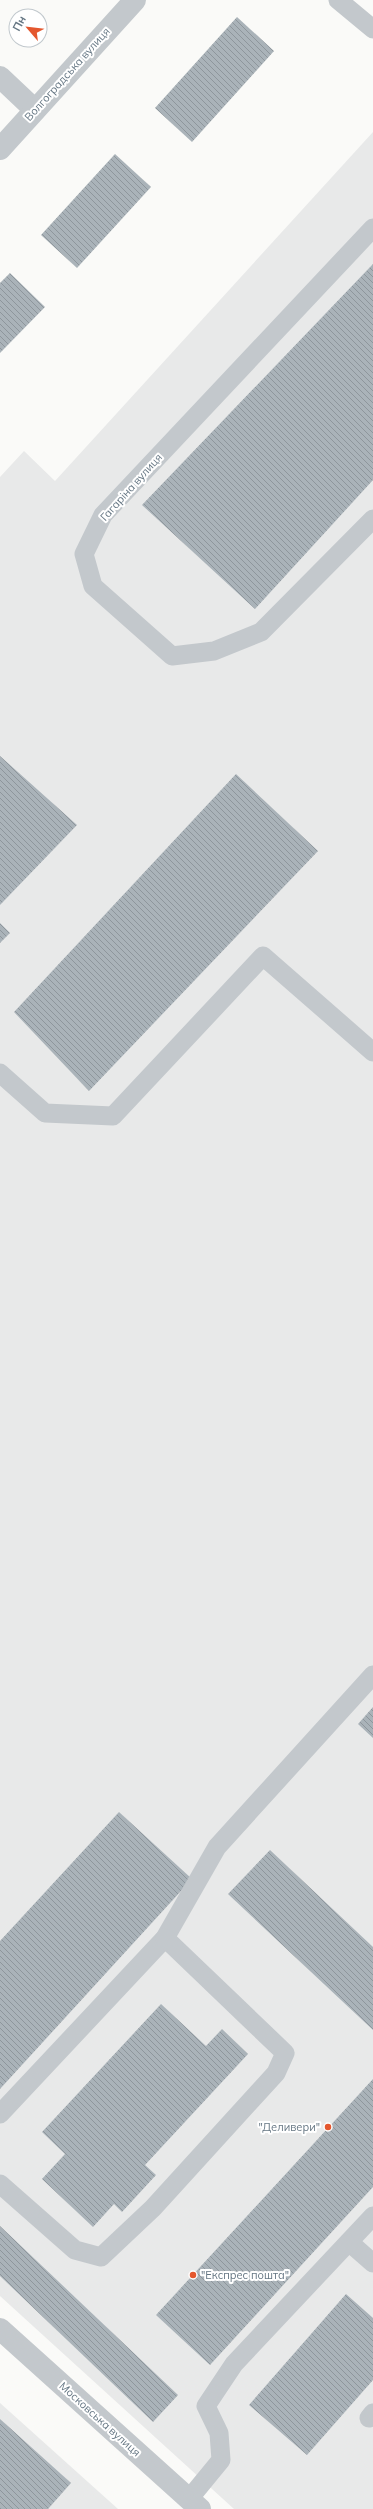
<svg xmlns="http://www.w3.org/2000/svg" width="373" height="2509" font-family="Mulish,sans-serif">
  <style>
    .built { fill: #e8e9e9 }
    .building { fill: url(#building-back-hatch) }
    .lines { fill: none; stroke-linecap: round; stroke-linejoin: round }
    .lane { stroke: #c3c8cc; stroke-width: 19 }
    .street { stroke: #c3c8cc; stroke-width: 22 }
    .poi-dot { fill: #e4572e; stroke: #fff; stroke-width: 1.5 }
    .labels { text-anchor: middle; stroke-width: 4; stroke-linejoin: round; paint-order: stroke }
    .street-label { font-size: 11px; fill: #657683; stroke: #fff }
    .poi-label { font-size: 11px; fill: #657683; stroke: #fff; text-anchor: end }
  </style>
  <defs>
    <pattern id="building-back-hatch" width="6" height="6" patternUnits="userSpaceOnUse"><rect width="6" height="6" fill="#aab3b9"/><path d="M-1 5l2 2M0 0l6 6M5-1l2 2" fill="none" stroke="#8e969c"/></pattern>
  </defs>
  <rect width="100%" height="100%" fill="#fafaf8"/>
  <g class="built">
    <polygon points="373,132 373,2509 234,2509 0,2296 0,477 24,451 55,481"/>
    <polygon points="0,2403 118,2509 0,2509"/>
  </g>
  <g class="building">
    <polygon points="237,17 274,51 192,142 155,108"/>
    <polygon points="115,154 151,187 77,268 41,235"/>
    <polygon points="373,264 373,480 255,609 142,505"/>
    <polygon points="10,273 45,307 0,353 0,283"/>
    <polygon points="0,756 77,825 0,905"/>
    <polygon points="236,774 318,851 89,1091 14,1012"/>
    <polygon points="0,923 10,933 0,943"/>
    <polygon points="373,1707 373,1738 358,1724"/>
    <polygon points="119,1812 192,1879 0,2089 0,1941"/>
    <polygon points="270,1850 373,1947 373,2030 228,1894"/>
    <polygon points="161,2004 206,2046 222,2029 248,2054 145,2165 156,2175 122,2212 114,2204 93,2227 42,2179 65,2154 42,2132"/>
    <polygon points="373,2079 373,2187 210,2365 156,2315"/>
    <polygon points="0,2226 178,2395 153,2422 0,2276"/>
    <polygon points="346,2294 373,2318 373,2380 307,2455 249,2405"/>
    <polygon points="0,2419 71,2483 48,2509 0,2509"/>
  </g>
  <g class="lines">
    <g class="lane">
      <polyline points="338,0 373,29"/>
      <polyline points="373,228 103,515 84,554 93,586 172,656 214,651 261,632 373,519"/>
      <polyline points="0,1073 45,1113 113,1116 263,956 373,1052"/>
      <polyline points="0,2114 165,1938 217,1847 373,1675"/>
      <polyline points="0,2184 75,2250 101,2257 153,2208 276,2073 285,2053 165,1938"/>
      <polyline points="349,2242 373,2263"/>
      <polyline points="369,2418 373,2413"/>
      <polyline points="189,2499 221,2460 219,2433 206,2406 234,2364 373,2216"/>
    </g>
    <g class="street">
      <polyline points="0,77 35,110"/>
      <polyline points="0,149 135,0"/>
      <polyline points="0,2329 200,2509"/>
    </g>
  </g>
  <g class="poi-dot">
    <circle cx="328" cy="2127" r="4"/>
    <circle cx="193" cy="2275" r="4"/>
  </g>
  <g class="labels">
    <g class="street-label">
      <text transform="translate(67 74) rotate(-48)" y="4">Волгоградська вулиця</text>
      <text transform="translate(131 487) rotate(-48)" y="4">Гагаріна вулиця</text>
      <text transform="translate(100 2419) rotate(42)" y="4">Московська вулиця</text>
    </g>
    <g class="poi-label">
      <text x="320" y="2131">"Деливери"</text>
      <text x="201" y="2279" text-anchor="start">"Експрес пошта"</text>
    </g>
  </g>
  <g transform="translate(28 28) rotate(298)"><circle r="19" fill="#ffffff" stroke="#c1c8cd"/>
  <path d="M0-3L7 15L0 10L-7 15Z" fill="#e4572e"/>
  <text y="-6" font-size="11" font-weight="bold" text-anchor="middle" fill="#657683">Пн</text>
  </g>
</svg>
